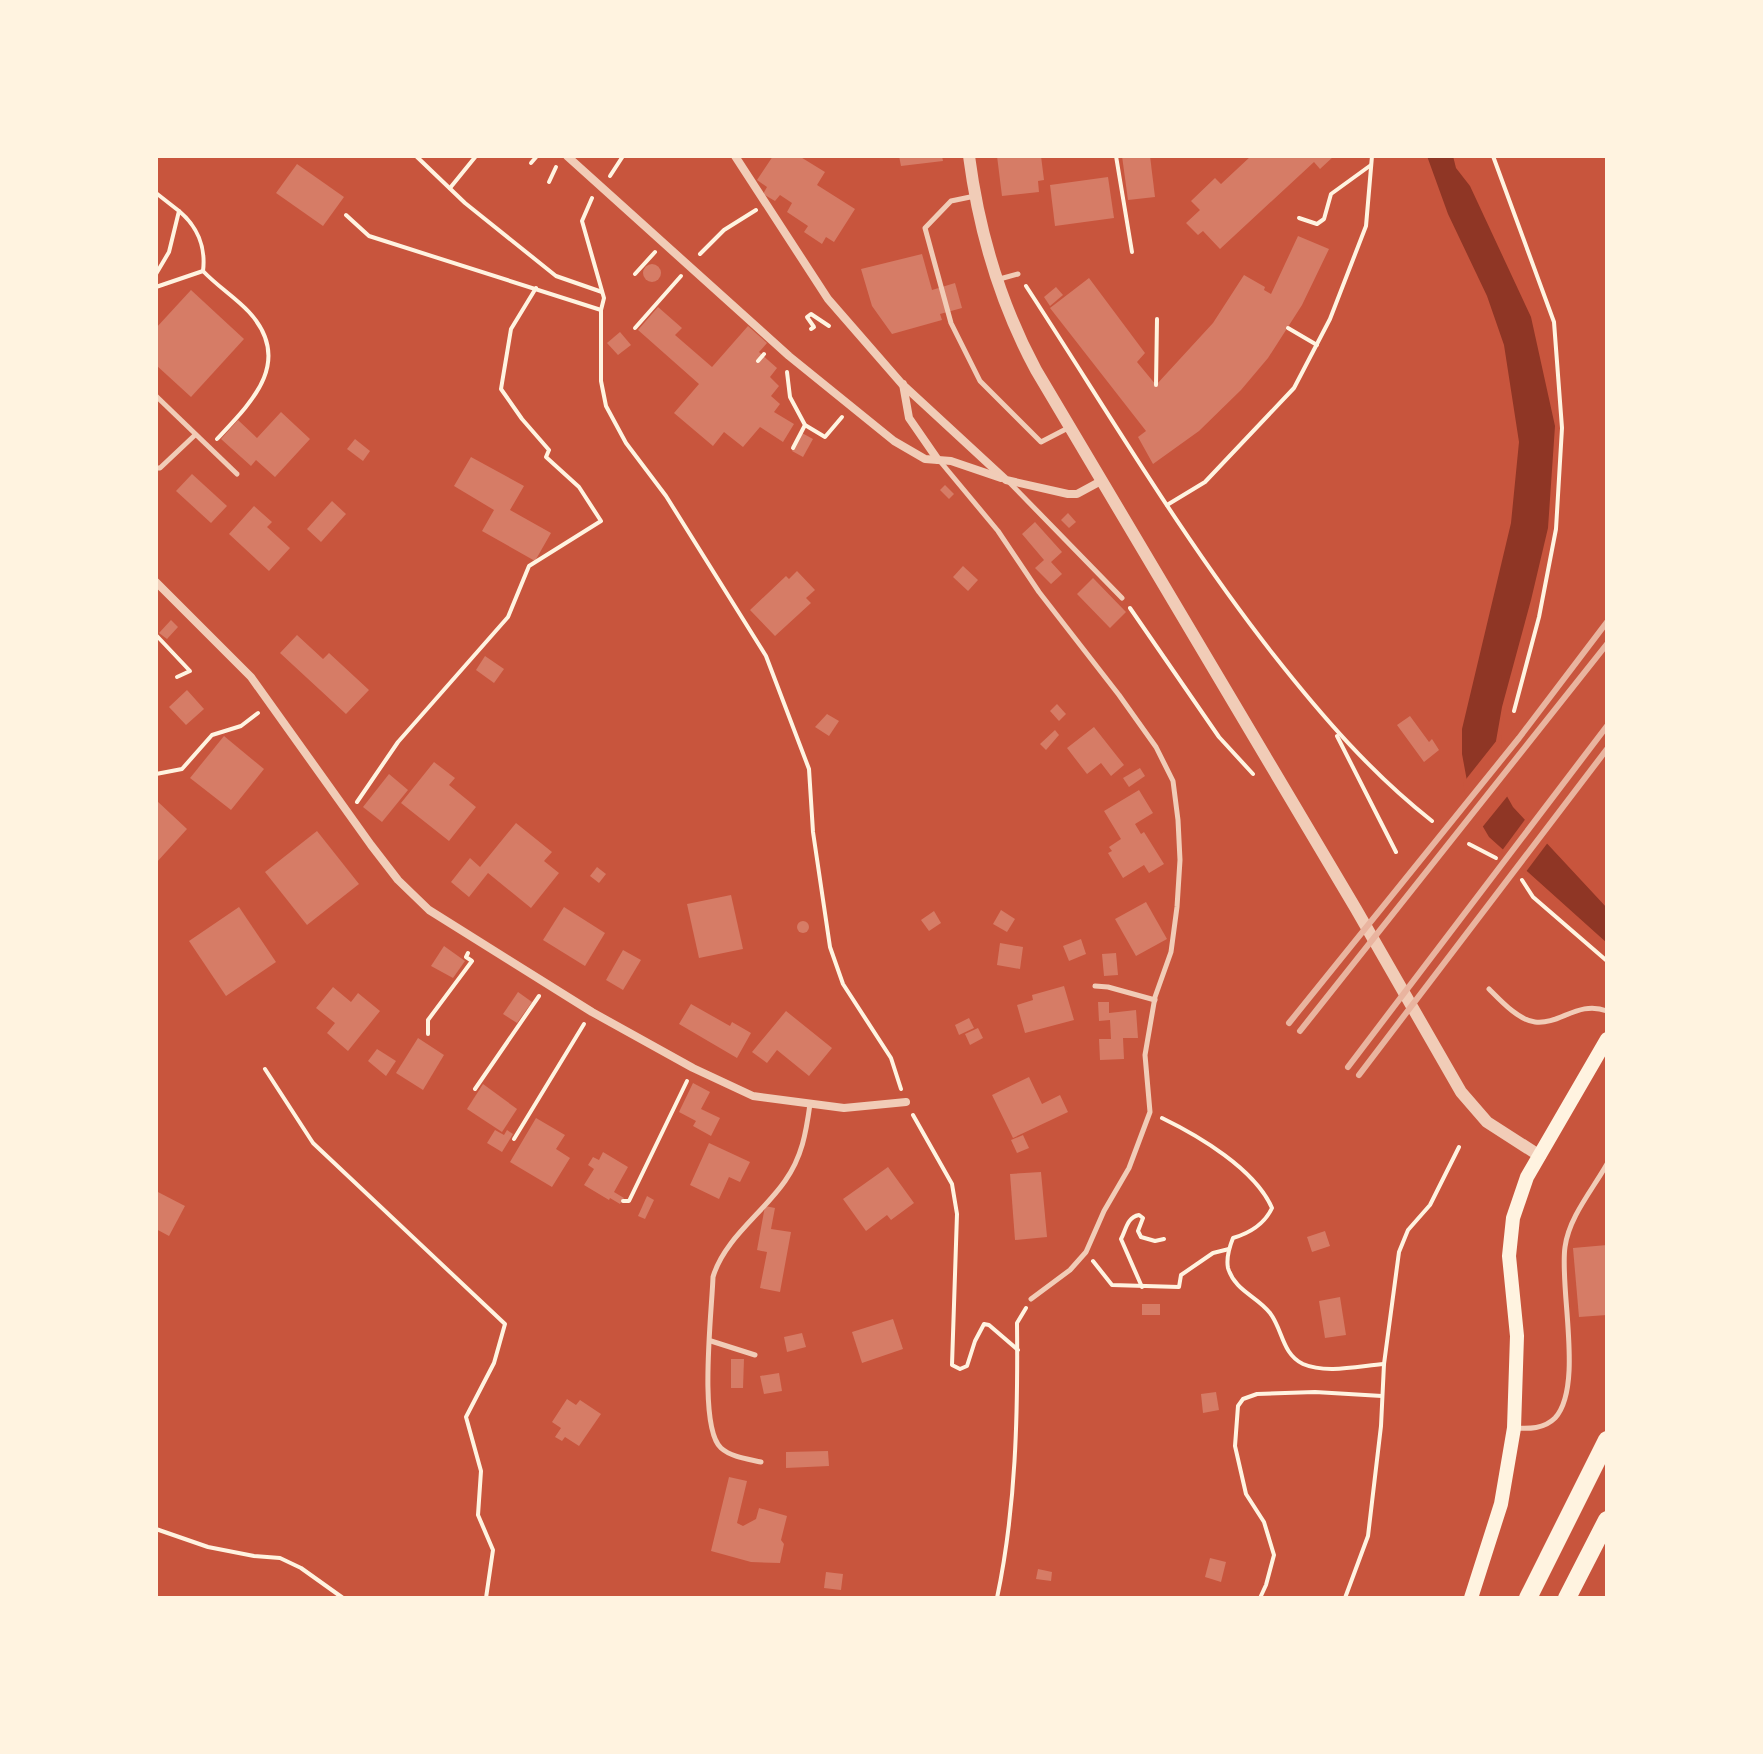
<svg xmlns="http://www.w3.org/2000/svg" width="1763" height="1754" font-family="'Libre Baskerville',serif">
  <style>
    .water { fill: #8f3625 }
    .pier { fill: #c8553d }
    .building { fill: #d67c66 }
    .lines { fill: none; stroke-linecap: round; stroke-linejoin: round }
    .path { stroke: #fff3e0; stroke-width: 4 }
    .service { stroke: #f1ccb7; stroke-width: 5 }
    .minor { stroke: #f1ccb7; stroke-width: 8 }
    .tertiary { stroke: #f1ccb7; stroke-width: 12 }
    .secondary { stroke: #fff3e0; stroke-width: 14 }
    .motorway { stroke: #fff3e0; stroke-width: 18 }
    .rail { stroke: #e9b49f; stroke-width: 6 }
  </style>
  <rect width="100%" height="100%" fill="#c8553d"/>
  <polygon class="water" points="1427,156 1453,156 1456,168 1470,186 1531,317 1555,426 1548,528 1531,600 1502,707 1496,741 1499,782 1513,807 1607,908 1607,943 1489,837 1472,808 1462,754 1462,729 1511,523 1519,442 1504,345 1487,296 1448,214"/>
  <g class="pier">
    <polygon points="1501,735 1503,781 1510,793 1480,830 1468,810 1463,783"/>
    <polygon points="1527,817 1549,841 1525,873 1501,852"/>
  </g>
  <g class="building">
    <polygon points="773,156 799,156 825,172 817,185 855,209 834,242 826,237 822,244 804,232 808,226 787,212 792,203 780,195 775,201 763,194 767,187 757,180"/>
    <polygon points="899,156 942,156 943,161 901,166"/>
    <polygon points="997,156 1041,156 1044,180 1038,181 1039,192 1002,196"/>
    <polygon points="1122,156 1150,156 1155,197 1128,200"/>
    <polygon points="1251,156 1334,156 1320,169 1314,162 1220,249 1203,231 1198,235 1186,223 1200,210 1191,201 1215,178 1221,184"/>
    <polygon points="297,164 344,197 323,226 276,193"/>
    <polygon points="1108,177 1114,218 1055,226 1050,185"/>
    <polygon points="1298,236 1329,249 1302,305 1268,358 1241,390 1199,431 1153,464 1138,437 1146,431 1050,308 1089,278 1145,353 1137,362 1156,385 1213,323 1244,275 1265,287 1264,290 1271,294"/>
    <polygon points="922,254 932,290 955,283 962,308 940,314 942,320 892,334 872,306 861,269"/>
    <circle cx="652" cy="273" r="9"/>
    <polygon points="1056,287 1063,295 1050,306 1044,297"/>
    <polygon points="191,290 244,339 191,397 156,365 156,328"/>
    <polygon points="658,307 682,328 675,335 712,367 748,326 767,343 759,352 777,368 770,377 779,386 771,396 780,404 774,412 794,424 783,442 760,427 743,447 724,432 713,446 674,413 699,384 638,330"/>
    <polygon points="620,332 631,345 618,355 607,343"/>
    <polygon points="281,412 310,439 275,477 256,460 251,466 221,439 238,420 257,438"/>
    <polygon points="802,433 813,439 803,457 792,451"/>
    <polygon points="355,439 370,451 363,461 347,449"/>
    <polygon points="471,457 524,486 510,510 551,533 535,561 482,531 494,510 454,486"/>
    <polygon points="192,474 227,506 211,523 176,491"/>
    <polygon points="945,485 954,494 949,499 940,490"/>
    <polygon points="332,501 346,514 321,542 307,529"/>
    <polygon points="254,506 272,522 267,527 290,548 269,571 229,534"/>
    <polygon points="1068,513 1076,522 1069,528 1061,520"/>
    <polygon points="1035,522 1062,552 1051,562 1062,574 1051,584 1035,568 1044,560 1022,534"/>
    <polygon points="963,566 978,580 968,591 953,577"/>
    <polygon points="797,571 815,590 806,598 811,603 775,636 750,610 786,576 789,579"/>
    <polygon points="1093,578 1126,612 1110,628 1077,594"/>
    <polygon points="171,620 178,627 167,639 159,633"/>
    <polygon points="297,635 323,659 329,653 369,690 346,714 280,653"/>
    <polygon points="485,656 504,669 494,683 476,670"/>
    <polygon points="187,690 204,709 186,725 169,707"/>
    <polygon points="1057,704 1066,714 1059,721 1050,711"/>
    <polygon points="827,714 839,721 829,736 815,727"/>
    <polygon points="1410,716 1429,742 1432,739 1439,750 1424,762 1397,725"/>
    <polygon points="1094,727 1124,765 1111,776 1101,763 1087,774 1067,748"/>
    <polygon points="1055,730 1059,735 1046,750 1040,744"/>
    <polygon points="224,736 264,769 231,810 190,778"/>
    <polygon points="434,762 455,778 449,785 476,807 449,841 401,803"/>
    <polygon points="1140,768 1145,776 1129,787 1123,778"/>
    <polygon points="389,774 408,790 382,822 363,807"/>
    <polygon points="1139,790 1153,813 1135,824 1141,834 1144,832 1164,864 1149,873 1144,865 1123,878 1108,853 1112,851 1109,847 1121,839 1104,811"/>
    <polygon points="156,800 187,829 156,863"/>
    <polygon points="516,823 552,852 544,861 559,873 531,908 488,873 469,897 451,882 470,858 480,867"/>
    <polygon points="317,831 359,884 307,925 265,872"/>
    <polygon points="597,867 606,874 599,883 590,876"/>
    <polygon points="731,895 743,949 699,958 687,904"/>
    <polygon points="1146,902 1167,939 1136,956 1115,919"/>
    <polygon points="239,907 276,962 226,996 189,941"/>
    <polygon points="564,907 605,933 585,966 543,940"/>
    <polygon points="1001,910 1015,919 1007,932 993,924"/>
    <polygon points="934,911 941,923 929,931 921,920"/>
    <circle cx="803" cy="927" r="6"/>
    <polygon points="1081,939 1086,954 1069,961 1063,946"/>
    <polygon points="1000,943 1023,947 1020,969 997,965"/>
    <polygon points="444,946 465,961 453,978 431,966"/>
    <polygon points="623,950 641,960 623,990 606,980"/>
    <polygon points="1116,953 1118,975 1104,976 1102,954"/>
    <polygon points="1064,986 1074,1020 1025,1033 1017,1005 1033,1000 1032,995"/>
    <polygon points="333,987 351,1002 358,993 380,1011 348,1051 327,1033 335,1023 316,1008"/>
    <polygon points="518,992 532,1002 517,1023 503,1014"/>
    <polygon points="1098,1002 1109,1002 1109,1013 1136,1010 1138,1038 1123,1038 1124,1059 1100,1060 1099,1039 1111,1039 1110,1020 1099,1021"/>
    <polygon points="691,1004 730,1026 732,1022 751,1033 737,1058 679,1024"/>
    <polygon points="786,1011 832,1048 809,1076 777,1050 767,1063 752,1052"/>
    <polygon points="969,1018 974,1028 959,1035 955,1025"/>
    <polygon points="978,1028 983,1038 970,1045 965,1034"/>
    <polygon points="418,1038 444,1055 423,1090 396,1073"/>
    <polygon points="377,1049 396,1061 386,1076 368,1061"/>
    <polygon points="1029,1077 1042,1104 1060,1095 1068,1112 1013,1138 992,1095"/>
    <polygon points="693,1083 710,1092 701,1109 720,1118 711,1136 693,1126 696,1121 679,1112"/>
    <polygon points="483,1084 517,1109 502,1132 467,1109"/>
    <polygon points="536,1118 565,1135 556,1149 570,1158 552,1187 510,1162"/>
    <polygon points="495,1130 504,1135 507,1130 513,1134 502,1152 487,1143"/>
    <polygon points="1023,1135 1029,1148 1017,1153 1011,1140"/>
    <polygon points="709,1143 750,1162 740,1182 729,1177 719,1199 690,1185"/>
    <polygon points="603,1152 628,1167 614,1192 624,1198 620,1204 610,1198 609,1200 584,1185 594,1169 588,1165 593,1157 599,1160"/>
    <polygon points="888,1167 914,1203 891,1220 887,1215 866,1231 843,1199"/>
    <polygon points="1041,1172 1047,1237 1015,1240 1010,1174"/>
    <polygon points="156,1191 185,1206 169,1236 156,1229"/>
    <polygon points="647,1196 654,1200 645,1219 638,1216"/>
    <polygon points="765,1206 775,1208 771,1229 791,1232 780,1292 760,1288 767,1252 757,1250"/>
    <polygon points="1325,1231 1330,1246 1312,1252 1307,1237"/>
    <polygon points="1607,1245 1607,1315 1579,1317 1573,1248"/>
    <polygon points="1340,1297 1346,1335 1325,1338 1319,1301"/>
    <rect x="1142" y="1304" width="18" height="11"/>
    <polygon points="893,1319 903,1349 862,1363 852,1332"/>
    <polygon points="802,1333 806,1347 787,1352 784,1337"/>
    <polygon points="731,1359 744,1359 743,1388 731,1388"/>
    <polygon points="779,1373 782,1391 764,1394 760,1376"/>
    <polygon points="1216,1392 1219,1410 1203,1413 1201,1394"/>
    <polygon points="567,1399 576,1405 580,1400 601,1414 579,1446 565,1437 562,1441 555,1437 561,1428 552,1422"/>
    <polygon points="828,1451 829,1466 786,1468 786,1452"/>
    <polygon points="729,1477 747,1481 737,1523 743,1526 756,1519 759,1508 787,1516 781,1540 784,1544 780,1563 751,1562 711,1551"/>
    <polygon points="1210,1558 1226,1562 1221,1582 1205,1577"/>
    <polygon points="1038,1569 1052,1572 1051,1581 1036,1579"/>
    <polygon points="826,1572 843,1574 841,1590 824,1588"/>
  </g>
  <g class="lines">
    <g class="path">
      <polyline points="416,156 465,203 556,276 602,292"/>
      <polyline points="1116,156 1132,252"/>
      <polyline points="1493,156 1554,322 1562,428 1556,529 1539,617 1514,711"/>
      <polyline points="531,163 537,156"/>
      <polyline points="610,176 623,156"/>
      <polyline points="549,182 556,167"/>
      <polyline points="450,188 476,156"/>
      <polyline points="156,193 179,211 169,252 156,274"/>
      <polyline points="592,198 582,221 604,298 601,310 601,381 606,406 626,443 666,496 766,656 809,769 813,832 830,947 843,984 891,1058 901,1089"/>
      <path d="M179 211C197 226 206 247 203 271"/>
      <polyline points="346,215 369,236 601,310"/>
      <polyline points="1299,218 1317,224 1324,219 1331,194 1371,165"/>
      <polyline points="700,254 724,230 756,210"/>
      <polyline points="635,274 655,252"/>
      <path d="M1026 286C1107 410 1182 538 1273 654 1321 715 1371 773 1432 821"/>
      <path d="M156 287 203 271C217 286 235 297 249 312 294 361 252 402 217 439"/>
      <polyline points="635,328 681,276"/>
      <polyline points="1288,328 1317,345"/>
      <polyline points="811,329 814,327 807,317 811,314 829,326"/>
      <polyline points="758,361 764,354"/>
      <polyline points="787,372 790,397 805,425 825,437 842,417"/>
      <polyline points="1156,385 1157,319"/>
      <polyline points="793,448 805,425"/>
      <polyline points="1167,505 1205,482 1294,388 1330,319 1366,226 1372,156"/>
      <polyline points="1130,608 1219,737 1253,774"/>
      <polyline points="156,635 190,671 177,677"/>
      <polyline points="1337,736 1396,852"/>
      <polyline points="156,774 182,769 212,735 241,726 258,713"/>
      <polyline points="357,802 398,742 508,617 529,566 601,521 579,487 546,457 549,450 522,419 501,389 511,329 536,288"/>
      <polyline points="1469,844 1496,858"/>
      <polyline points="1522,880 1533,897 1607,961"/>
      <polyline points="428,1034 428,1020 472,961 466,957 468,953"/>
      <polyline points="265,1069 313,1143 505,1324 494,1363 466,1417 481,1471 478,1515 493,1550 486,1598"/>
      <polyline points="475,1089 539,996"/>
      <polyline points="913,1115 952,1184 957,1214 952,1365 960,1369 967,1366 975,1341 984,1324 989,1325 1018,1350"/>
      <path d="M1162 1118C1199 1136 1255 1169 1272 1208 1264 1225 1250 1233 1233 1238 1229 1248 1226 1258 1228 1268 1235 1291 1257 1296 1270 1313 1283 1330 1282 1354 1303 1364 1326 1374 1359 1366 1384 1364"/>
      <polyline points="514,1139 584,1024"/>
      <polyline points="623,1201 629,1201 687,1081"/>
      <polyline points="1093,1261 1112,1285 1179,1287 1181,1275 1213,1253 1229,1249"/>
      <path d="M1142 1287 1121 1239C1126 1230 1127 1217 1139 1215L1143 1218 1138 1231 1141 1237 1155 1241 1164 1239"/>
      <polyline points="156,1529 208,1547 254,1556 280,1558 301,1568 343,1598"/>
      <path d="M997 1598C1016 1508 1018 1415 1017 1323L1026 1308"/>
      <polyline points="1260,1598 1266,1585 1274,1555 1264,1522 1246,1494 1235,1446 1238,1406 1243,1399 1257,1394 1315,1392 1382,1396"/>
      <polyline points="1345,1598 1368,1536 1381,1426 1384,1364 1399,1252 1408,1230 1430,1205 1459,1147"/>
    </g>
    <g class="service">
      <polyline points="975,196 951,201 925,228 951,323 980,381 1041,442 1068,428"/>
      <polyline points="996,280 1018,274"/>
      <polyline points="156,396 237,474"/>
      <polyline points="939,460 998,531 1039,592 1119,695 1156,747 1173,781 1178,820 1180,860 1177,907 1171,952 1155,997 1145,1055 1150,1112 1129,1168 1104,1211 1086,1252 1070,1270 1031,1299"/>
      <polyline points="156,468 160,468 195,435"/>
      <polyline points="1008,481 1122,598"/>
      <polyline points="1095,986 1108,987 1155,1000"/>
      <path d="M1489 989C1500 1000 1518 1020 1535 1022 1560 1025 1578 1000 1607 1011"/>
      <polyline points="711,1341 755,1355"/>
      <path d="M1515 1428C1529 1429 1544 1429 1555 1418 1584 1386 1559 1288 1565 1247 1569 1217 1593 1189 1607 1164"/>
      <path d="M761 1462C748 1459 731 1457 721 1448 698 1427 712 1310 713 1277 724 1239 763 1213 785 1181 802 1157 806 1133 810 1104"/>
    </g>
    <g class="minor">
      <polyline points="567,156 789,356 894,441 925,459 938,460"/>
      <polyline points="735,156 828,299 902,384 1006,480 1068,494 1077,494 1101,481"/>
      <polyline points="903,384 909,418 938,460 951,461 1001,478"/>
      <polyline points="156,582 251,677 371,845 398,880 429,910 592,1012 693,1068 753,1096 844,1108 906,1102"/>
    </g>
    <path class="tertiary" d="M969 156C979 232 1000 303 1036 370L1356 909 1461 1092 1487 1122 1540 1156"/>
    <polyline class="secondary" points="1471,1598 1501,1504 1514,1428 1517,1336 1509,1256 1513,1218 1527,1177 1607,1039"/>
    <g class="motorway">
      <polyline points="1528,1598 1607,1440"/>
      <polyline points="1567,1598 1607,1520"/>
    </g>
    <g class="rail">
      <polyline points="1289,1023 1519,738 1607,622"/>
      <polyline points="1300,1031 1607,644"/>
      <polyline points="1348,1067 1607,726"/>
      <polyline points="1359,1075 1607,749"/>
    </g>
  </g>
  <rect width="1763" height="1754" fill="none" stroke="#fff3e0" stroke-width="316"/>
</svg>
